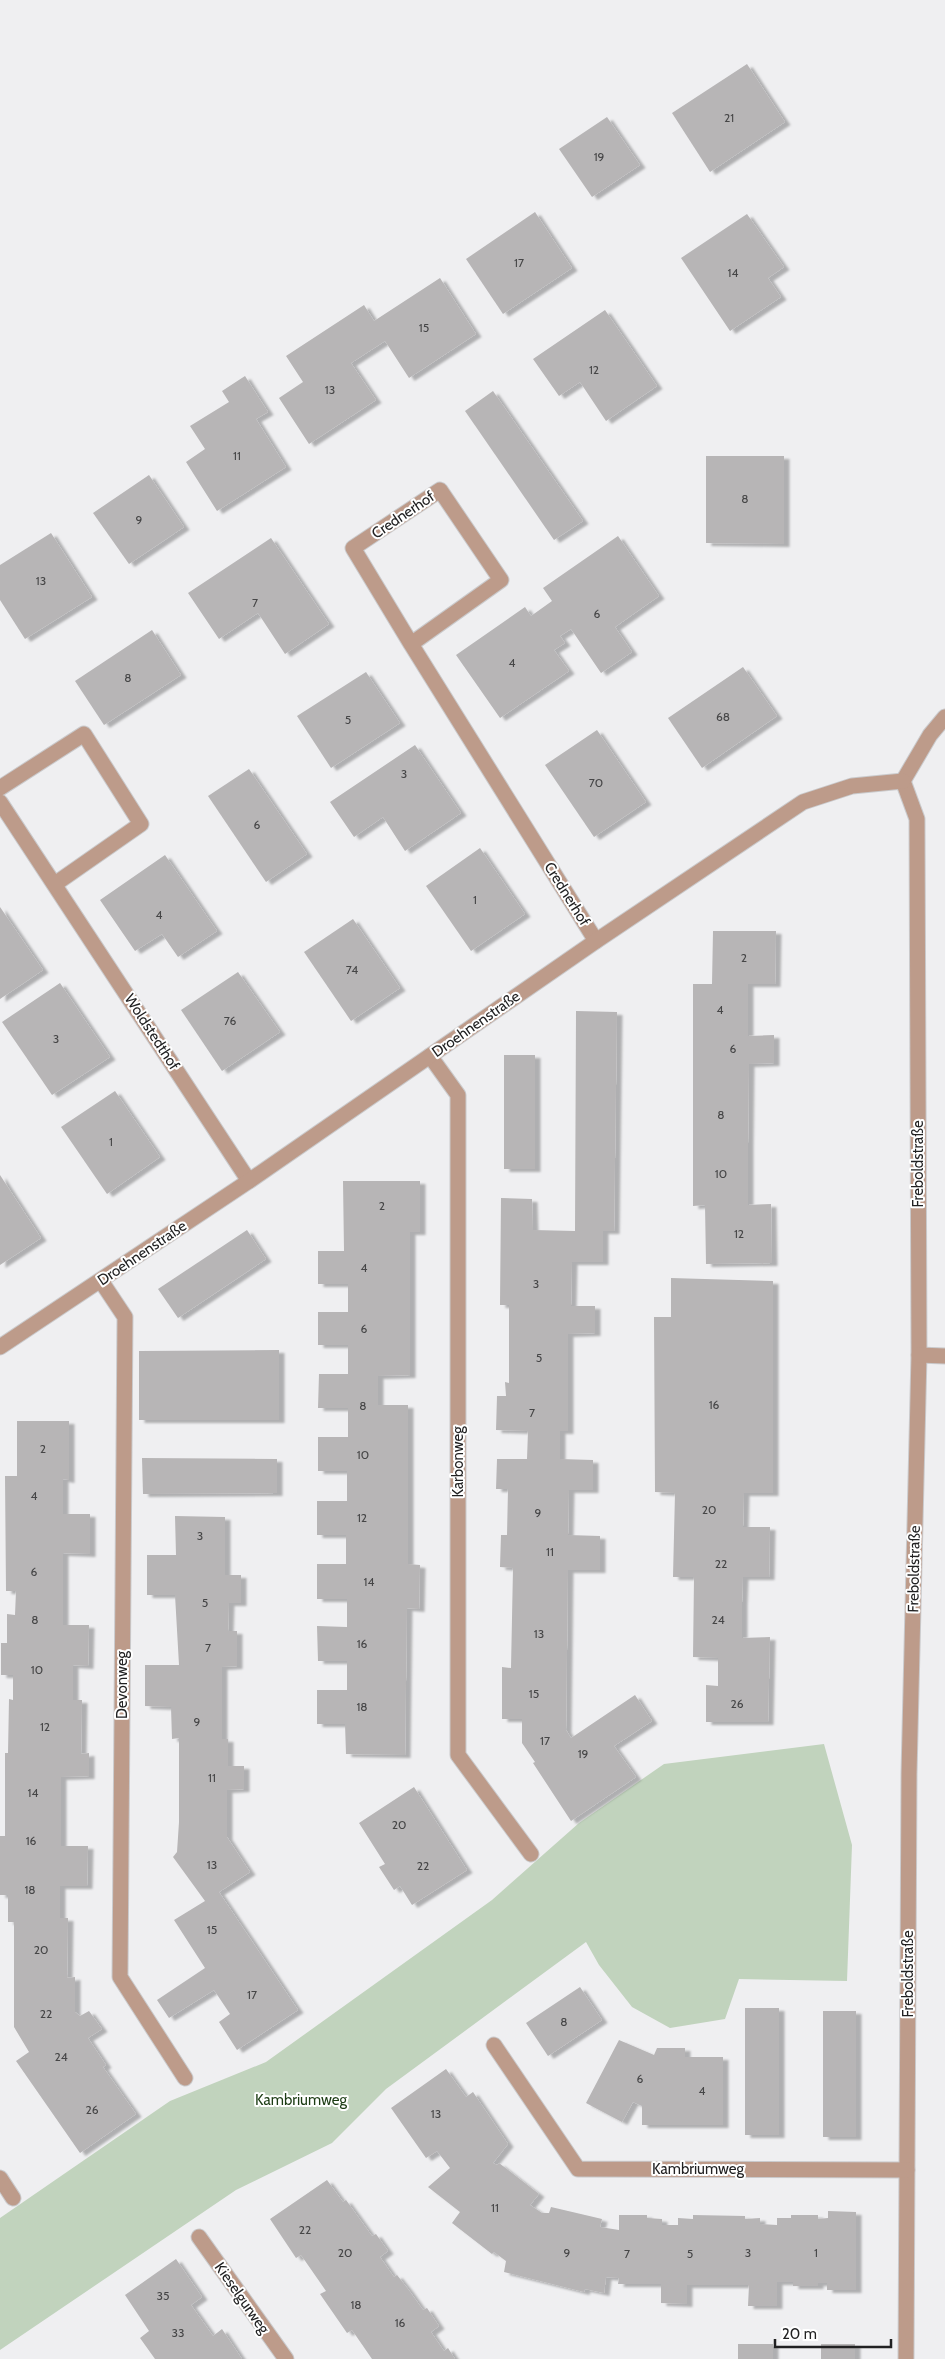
<svg xmlns="http://www.w3.org/2000/svg" width="945" height="2359" font-family="Cabin,sans-serif">
  <style>
    .green { fill: #c1d3bd }
    .building { fill: #b7b5b6; filter: url(#shadow) }
    .lines { fill: none; stroke-linecap: round; stroke-linejoin: round }
    .minor-casing { stroke: #cacacc; stroke-width: 17 }
    .minor { stroke: #bd9b8a; stroke-width: 15 }
    .labels { text-anchor: middle; stroke-width: 4; stroke-linejoin: round; paint-order: stroke }
    .number-label { font-size: 12px; fill: #464647 }
    .street-label { font-size: 15px; fill: #212122; stroke: #fff }
    .park-label { font-size: 15px; fill: #1c3c14; stroke: #fff }
  </style>
  <defs>
    <filter id="shadow"><feDropShadow dx="5.5" dy="3" stdDeviation="1" flood-color="#0004"/></filter>
  </defs>
  <rect width="100%" height="100%" fill="#efeff1"/>
  <polygon class="green" points="824,1744 852,1845 847,1981 739,1979 725,2019 670,2028 632,2007 599,1965 586,1942 386,2089 332,2143 236,2190 0,2350 0,2218 170,2101 266,2062 492,1900 579,1823 664,1764"/>
  <g class="building">
    <polygon points="747,64 785,122 710,172 672,113"/>
    <polygon points="607,117 640,165 592,197 559,149"/>
    <polygon points="535,212 572,268 503,314 466,259"/>
    <polygon points="747,214 784,267 768,278 781,297 730,331 681,258"/>
    <polygon points="440,278 476,334 409,378 385,341 351,363 376,400 309,444 279,398 303,382 286,356 364,305 374,321"/>
    <polygon points="605,310 657,386 606,421 580,382 559,396 533,359"/>
    <polygon points="245,376 268,412 256,419 286,467 217,511 186,462 205,449 190,426 229,402 222,391"/>
    <polygon points="493,391 583,521 554,540 465,411"/>
    <polygon points="706,456 784,456 784,544 706,543"/>
    <polygon points="149,475 184,527 129,564 93,513"/>
    <polygon points="51,533 92,597 25,639 0,600 0,565"/>
    <polygon points="618,536 659,596 615,627 632,652 601,673 571,629 560,636 565,643 554,650 569,671 500,718 456,655 525,607 531,616 552,601 543,588"/>
    <polygon points="271,538 329,624 285,654 258,613 219,639 188,593"/>
    <polygon points="152,630 181,675 104,725 75,681"/>
    <polygon points="743,667 777,716 702,768 668,718"/>
    <polygon points="366,672 400,723 331,768 297,716"/>
    <polygon points="597,730 646,802 594,837 545,765"/>
    <polygon points="415,745 461,813 405,851 383,817 354,837 330,802"/>
    <polygon points="249,769 307,854 266,882 208,796"/>
    <polygon points="480,848 525,914 471,951 426,886"/>
    <polygon points="165,855 217,931 178,957 162,934 135,951 100,900"/>
    <polygon points="0,907 43,970 0,999"/>
    <polygon points="353,919 400,988 351,1021 304,952"/>
    <polygon points="713,931 776,931 775,984 748,984 748,1036 774,1035 774,1063 749,1064 748,1143 748,1205 771,1204 772,1263 706,1264 705,1205 693,1206 693,984 712,984"/>
    <polygon points="238,972 280,1032 222,1071 181,1010"/>
    <polygon points="60,983 110,1057 52,1095 2,1022"/>
    <polygon points="576,1011 617,1012 614,1231 603,1231 603,1262 572,1262 571,1306 595,1306 595,1333 568,1334 568,1431 560,1431 560,1459 593,1460 593,1490 569,1490 568,1535 600,1536 600,1570 568,1570 566,1730 571,1738 635,1695 652,1721 614,1746 636,1777 571,1821 533,1763 535,1762 522,1743 522,1719 502,1719 502,1667 511,1668 513,1568 500,1567 501,1535 507,1535 508,1489 496,1489 497,1459 527,1459 528,1431 496,1430 497,1396 506,1396 505,1382 509,1383 509,1305 500,1305 501,1198 532,1199 533,1230 575,1231"/>
    <rect x="504" y="1055" width="31" height="114"/>
    <polygon points="115,1091 160,1157 107,1194 61,1127"/>
    <polygon points="0,1175 41,1238 0,1265"/>
    <polygon points="343,1181 420,1181 420,1232 410,1232 410,1375 378,1376 378,1405 408,1405 408,1564 420,1565 419,1609 407,1608 405,1755 346,1754 345,1724 317,1724 317,1690 347,1690 347,1661 318,1661 317,1626 347,1627 347,1599 317,1599 317,1564 346,1564 346,1535 317,1535 317,1501 347,1501 347,1471 318,1471 318,1437 348,1437 348,1408 318,1408 319,1374 348,1374 348,1345 318,1345 318,1312 348,1312 348,1284 318,1284 318,1251 344,1251"/>
    <polygon points="247,1230 266,1259 178,1318 158,1289"/>
    <polygon points="671,1278 773,1281 773,1493 744,1493 743,1527 770,1527 769,1577 743,1577 742,1602 742,1638 770,1637 768,1722 706,1722 706,1685 718,1686 718,1658 693,1657 694,1577 673,1577 675,1493 655,1492 654,1317 671,1317"/>
    <polygon points="279,1350 279,1420 139,1420 139,1351"/>
    <polygon points="17,1421 69,1421 69,1480 63,1479 63,1514 90,1514 90,1554 63,1553 63,1625 89,1625 88,1666 73,1665 73,1700 82,1700 81,1754 89,1753 89,1776 61,1777 61,1846 88,1846 87,1886 60,1886 60,1918 68,1918 67,1978 75,1977 75,2012 80,2016 89,2011 102,2029 88,2038 106,2065 103,2067 136,2114 80,2153 16,2061 29,2052 14,2027 14,1922 8,1922 8,1895 0,1895 0,1836 5,1836 5,1753 8,1753 9,1699 13,1700 13,1675 1,1675 1,1643 7,1643 7,1614 15,1615 16,1591 6,1591 5,1476 17,1476"/>
    <polygon points="142,1458 277,1459 277,1493 143,1494"/>
    <polygon points="175,1516 225,1517 225,1575 241,1575 241,1603 229,1603 228,1631 237,1631 237,1666 222,1667 222,1739 228,1739 228,1766 244,1766 244,1789 227,1790 227,1837 250,1872 219,1892 298,2010 237,2050 219,2022 230,2014 214,1990 169,2018 157,2000 205,1968 174,1920 205,1901 173,1857 177,1852 179,1822 179,1738 172,1739 171,1707 145,1706 145,1665 179,1665 175,1595 147,1595 147,1555 176,1555"/>
    <polygon points="414,1787 467,1870 412,1905 400,1886 394,1890 379,1867 385,1864 359,1823"/>
    <polygon points="580,1987 602,2020 548,2056 526,2023"/>
    <rect x="745" y="2008" width="34" height="127"/>
    <rect x="823" y="2011" width="33" height="126"/>
    <polygon points="619,2040 654,2055 657,2048 685,2048 685,2057 723,2057 723,2125 642,2125 642,2106 633,2102 622,2122 586,2103"/>
    <polygon points="446,2069 466,2097 473,2092 508,2144 493,2163 497,2165 499,2163 539,2194 530,2205 542,2213 549,2213 551,2207 602,2219 600,2227 619,2230 619,2215 647,2215 647,2218 662,2219 662,2225 678,2225 678,2218 693,2219 693,2215 745,2216 745,2219 760,2218 760,2224 777,2225 777,2218 791,2218 791,2215 818,2215 818,2219 828,2218 828,2211 856,2212 856,2290 827,2290 827,2283 818,2283 818,2286 793,2286 793,2282 777,2282 777,2306 748,2306 749,2285 687,2285 687,2304 661,2303 661,2284 618,2284 619,2278 606,2277 604,2293 585,2289 584,2292 504,2272 506,2261 494,2252 492,2254 452,2223 460,2212 428,2187 450,2168 437,2151 426,2158 391,2108"/>
    <polygon points="327,2180 343,2202 346,2200 372,2236 376,2234 388,2251 380,2257 394,2277 397,2275 408,2289 423,2310 427,2308 439,2326 431,2332 444,2351 448,2348 455,2359 372,2359 352,2330 347,2333 320,2294 326,2291 301,2255 296,2258 270,2219"/>
    <polygon points="176,2259 202,2297 191,2305 213,2336 222,2329 242,2359 155,2359 140,2338 149,2331 125,2295"/>
    <rect x="738" y="2344" width="35" height="15"/>
    <rect x="821" y="2344" width="34" height="15"/>
  </g>
  <g class="lines">
    <g class="minor-casing">
      <g id="minor">
        <polyline points="411,644 353,548 440,490 501,580 411,644 596,941"/>
        <polyline points="903,781 917,819 919,1355 909,1774 906,2359"/>
        <polyline points="903,781 930,735 945,717"/>
        <polyline points="0,788 84,734 141,824 55,884"/>
        <polyline points="0,802 249,1181"/>
        <polyline points="430,1056 458,1095 458,1755 531,1854"/>
        <polyline points="101,1281 125,1317 120,1977 185,2078"/>
        <polyline points="0,1347 249,1181 596,941 803,802 852,786 903,781"/>
        <polyline points="919,1355 945,1356"/>
        <polyline points="494,2045 578,2169 907,2170"/>
        <polyline points="0,2178 13,2198"/>
        <polyline points="199,2237 286,2359"/>
      </g>
    </g>
    <use href="#minor" class="minor"/>
  </g>
  <g class="labels">
    <g class="number-label">
      <text x="729" y="122">21</text>
      <text x="599" y="161">19</text>
      <text x="519" y="267">17</text>
      <text x="733" y="277">14</text>
      <text x="424" y="332">15</text>
      <text x="594" y="374">12</text>
      <text x="330" y="394">13</text>
      <text x="237" y="460">11</text>
      <text x="745" y="503">8</text>
      <text x="139" y="524">9</text>
      <text x="41" y="585">13</text>
      <text x="255" y="607">7</text>
      <text x="597" y="618">6</text>
      <text x="512" y="667">4</text>
      <text x="128" y="682">8</text>
      <text x="723" y="721">68</text>
      <text x="348" y="724">5</text>
      <text x="404" y="778">3</text>
      <text x="596" y="787">70</text>
      <text x="257" y="829">6</text>
      <text x="475" y="904">1</text>
      <text x="159" y="919">4</text>
      <text x="744" y="962">2</text>
      <text x="352" y="974">74</text>
      <text x="720" y="1014">4</text>
      <text x="230" y="1025">76</text>
      <text x="56" y="1043">3</text>
      <text x="733" y="1053">6</text>
      <text x="721" y="1119">8</text>
      <text x="111" y="1146">1</text>
      <text x="721" y="1178">10</text>
      <text x="382" y="1210">2</text>
      <text x="739" y="1238">12</text>
      <text x="364" y="1272">4</text>
      <text x="536" y="1288">3</text>
      <text x="364" y="1333">6</text>
      <text x="539" y="1362">5</text>
      <text x="714" y="1409">16</text>
      <text x="363" y="1410">8</text>
      <text x="532" y="1417">7</text>
      <text x="43" y="1453">2</text>
      <text x="363" y="1459">10</text>
      <text x="34" y="1500">4</text>
      <text x="709" y="1514">20</text>
      <text x="538" y="1517">9</text>
      <text x="362" y="1522">12</text>
      <text x="200" y="1540">3</text>
      <text x="550" y="1556">11</text>
      <text x="721" y="1568">22</text>
      <text x="34" y="1576">6</text>
      <text x="369" y="1586">14</text>
      <text x="205" y="1607">5</text>
      <text x="35" y="1624">8</text>
      <text x="718" y="1624">24</text>
      <text x="539" y="1638">13</text>
      <text x="362" y="1648">16</text>
      <text x="208" y="1652">7</text>
      <text x="37" y="1674">10</text>
      <text x="534" y="1698">15</text>
      <text x="737" y="1708">26</text>
      <text x="362" y="1711">18</text>
      <text x="197" y="1726">9</text>
      <text x="45" y="1731">12</text>
      <text x="545" y="1745">17</text>
      <text x="583" y="1758">19</text>
      <text x="212" y="1782">11</text>
      <text x="33" y="1797">14</text>
      <text x="399" y="1829">20</text>
      <text x="31" y="1845">16</text>
      <text x="212" y="1869">13</text>
      <text x="423" y="1870">22</text>
      <text x="30" y="1894">18</text>
      <text x="212" y="1934">15</text>
      <text x="41" y="1954">20</text>
      <text x="252" y="1999">17</text>
      <text x="46" y="2018">22</text>
      <text x="564" y="2026">8</text>
      <text x="61" y="2061">24</text>
      <text x="640" y="2083">6</text>
      <text x="702" y="2095">4</text>
      <text x="92" y="2114">26</text>
      <text x="436" y="2118">13</text>
      <text x="495" y="2212">11</text>
      <text x="305" y="2234">22</text>
      <text x="345" y="2257">20</text>
      <text x="567" y="2257">9</text>
      <text x="748" y="2257">3</text>
      <text x="816" y="2257">1</text>
      <text x="627" y="2258">7</text>
      <text x="690" y="2258">5</text>
      <text x="163" y="2300">35</text>
      <text x="356" y="2309">18</text>
      <text x="400" y="2327">16</text>
      <text x="178" y="2337">33</text>
    </g>
    <g class="street-label">
      <text transform="translate(403 515) rotate(-34)" y="5">Crednerhof</text>
      <text transform="translate(567 894) rotate(58)" y="5">Crednerhof</text>
      <text transform="translate(476 1024) rotate(-35)" y="5">Droehnenstraße</text>
      <text transform="translate(152 1032) rotate(57)" y="5">Woldstedthof</text>
      <text transform="translate(918 1164) rotate(-90)" y="5">Freboldstraße</text>
      <text transform="translate(142 1253) rotate(-34)" y="5">Droehnenstraße</text>
      <text transform="translate(458 1462) rotate(-90)" y="5">Karbonweg</text>
      <text transform="translate(914 1569) rotate(-89)" y="5">Freboldstraße</text>
      <text transform="translate(122 1685) rotate(-90)" y="5">Devonweg</text>
      <text transform="translate(908 1974) rotate(-90)" y="5">Freboldstraße</text>
      <text x="698" y="2174">Kambriumweg</text>
      <text transform="translate(242 2298) rotate(55)" y="5">Kieselgurweg</text>
    </g>
    <g class="park-label">
      <text x="301" y="2105">Kambriumweg</text>
    </g>
  </g>
  <path d="M775 2339v8h116v-8" fill="none" stroke="#212122" stroke-width="2.5"/>
  <text x="782" y="2339" font-size="15" fill="#212122" stroke="#ffffff" stroke-width="4" paint-order="stroke">20 m</text>
</svg>
